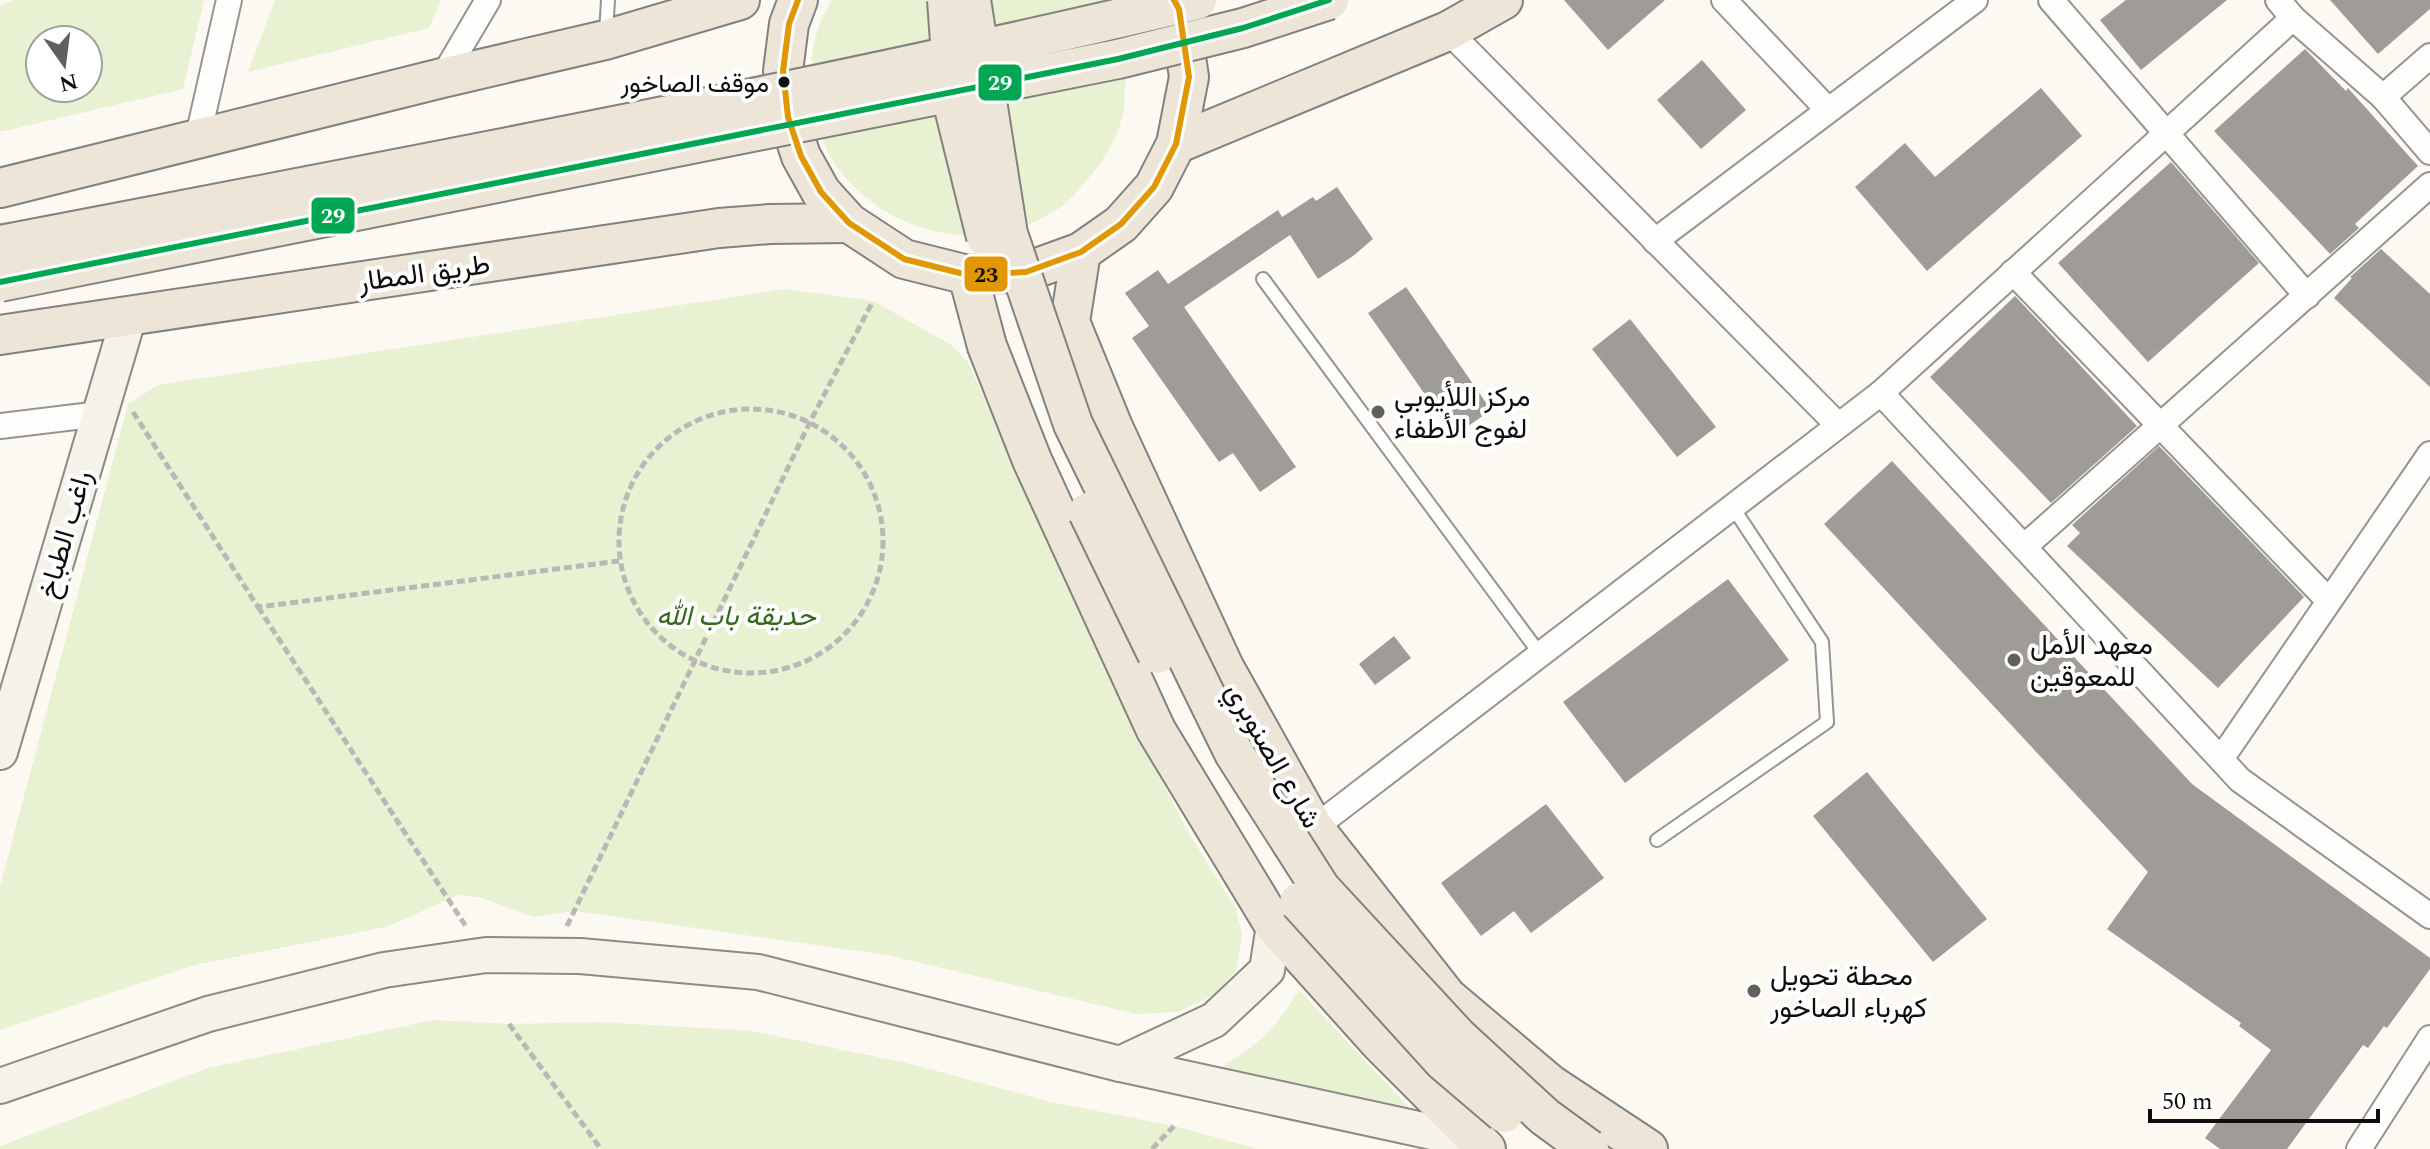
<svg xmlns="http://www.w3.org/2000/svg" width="2430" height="1149" font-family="Spectral,Vazirmatn,serif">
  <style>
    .green { fill: #e8f1d2; fill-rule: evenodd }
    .building { fill: #9f9c98 }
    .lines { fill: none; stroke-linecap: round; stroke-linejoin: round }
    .lane-casing { stroke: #959491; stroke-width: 16 }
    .street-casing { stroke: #959491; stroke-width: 28 }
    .secondary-casing { stroke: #8b8a87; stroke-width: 38 }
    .primary-casing { stroke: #82817e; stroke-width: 42 }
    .path { stroke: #b8b8b6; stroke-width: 5; stroke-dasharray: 8 4; stroke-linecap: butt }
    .lane { stroke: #fefefd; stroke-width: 12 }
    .street { stroke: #fefefd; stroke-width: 24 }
    .secondary { stroke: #f5f2ea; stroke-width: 34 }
    .primary { stroke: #ede5d8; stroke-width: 38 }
    .primary-bridge-casing { stroke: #82817e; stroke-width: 42; stroke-linecap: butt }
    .primary-bridge { stroke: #ede5d8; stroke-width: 38 }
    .bus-1-casing { stroke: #fff; stroke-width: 12 }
    .bus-2-casing { stroke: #fff; stroke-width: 12 }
    .bus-1 { stroke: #e09701; stroke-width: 6 }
    .bus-2 { stroke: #00a651; stroke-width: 6 }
    .bus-dot { fill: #0e0e0e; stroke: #fff; stroke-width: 3 }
    .poi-dot { fill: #61605e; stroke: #fff; stroke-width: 3 }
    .labels { text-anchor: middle; stroke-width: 8; stroke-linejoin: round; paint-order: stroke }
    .bus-label { font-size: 26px; fill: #0e0e0e; stroke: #fff; text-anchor: end }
    .street-label { font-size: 28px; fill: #0e0e0e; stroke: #fff }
    .poi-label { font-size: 28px; fill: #0e0e0e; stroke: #fff; text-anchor: start }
    .park-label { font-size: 28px; font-style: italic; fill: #35671c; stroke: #fff }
    .line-badge { stroke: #fff; stroke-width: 3 }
    .badge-label { font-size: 22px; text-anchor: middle; font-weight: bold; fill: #fff }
    .pale-badge-label { font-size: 22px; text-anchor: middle; font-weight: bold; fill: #111 }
  </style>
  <rect width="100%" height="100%" fill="#fbf9f2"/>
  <g class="green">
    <path d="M14 0H204L183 89 0 132V6ZM40 40H88V88H40Z"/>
    <polygon points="275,0 441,0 429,28 248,72"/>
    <path d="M832 0H1104C1121 24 1127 58 1125 87 1124 96 1125 107 1122 117 1116 142 1100 166 1083 184 1077 191 1070 200 1062 206 986 260 878 236 830 156 825 148 823 137 819 128 805 88 808 36 832 0Z"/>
    <polygon points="786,289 873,301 950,344 968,362 1113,686 1187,830 1236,909 1242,935 1236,971 1214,995 1178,1012 1137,1014 887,955 575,911 534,917 479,897 458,895 389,926 195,965 0,1030 0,887 128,404 158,385"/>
    <path d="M1299 990 1412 1111 1218 1069C1261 1043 1272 1033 1299 990Z"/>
    <polygon points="433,1020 509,1024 600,1022 752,1031 911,1064 1051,1102 1174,1126 1258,1149 0,1149 0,1146 208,1068"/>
  </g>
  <g class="building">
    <polygon points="1564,0 1665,0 1608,50"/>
    <polygon points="2126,0 2227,0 2141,70 2100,20"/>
    <polygon points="2330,0 2430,0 2430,9 2378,54"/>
    <polygon points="2305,49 2346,91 2348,88 2418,166 2355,224 2359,228 2330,254 2214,131"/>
    <polygon points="1702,60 1746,110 1701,149 1657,100"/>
    <polygon points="2041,88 2082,136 1927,271 1855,187 1905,143 1935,177"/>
    <polygon points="2171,162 2259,263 2148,362 2058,263"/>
    <polygon points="1337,187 1373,239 1353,256 1318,279 1290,235 1184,307 1296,467 1260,492 1233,453 1219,462 1132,338 1149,326 1125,293 1158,270 1168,284 1278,210 1282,217 1313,197 1316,201"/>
    <polygon points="2381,249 2430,294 2430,387 2334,298 2352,278 2350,277"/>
    <polygon points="1406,287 1491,410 1454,436 1368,313"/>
    <polygon points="2015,296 2137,426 2051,503 1930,377"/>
    <polygon points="1630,319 1716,427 1677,457 1592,349"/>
    <polygon points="2159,446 2304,597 2218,688 2067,546 2080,533 2072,525"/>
    <polygon points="1892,461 2192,784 2430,958 2430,969 2387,1028 2384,1026 2368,1048 2363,1045 2287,1149 2220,1149 2205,1138 2271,1050 2239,1026 2241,1023 2107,929 2148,872 1824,524"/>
    <polygon points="1728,579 1789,660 1625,783 1563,702"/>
    <polygon points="1394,636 1411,658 1375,685 1359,664"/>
    <polygon points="1867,772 1987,919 1933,962 1813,816"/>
    <polygon points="1546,804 1604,878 1531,933 1514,911 1481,936 1441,883"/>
  </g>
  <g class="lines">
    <g class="lane-casing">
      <g id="lane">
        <polyline points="606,33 608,0"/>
        <polyline points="1263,279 1540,654"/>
        <polyline points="1657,840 1827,722 1822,642 1732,506"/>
      </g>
    </g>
    <g class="street-casing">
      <g id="street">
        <polyline points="1724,0 1828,110"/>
        <polyline points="2051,0 2307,296"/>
        <polyline points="2278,0 2293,18 2383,97 2430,152"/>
        <polyline points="1448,31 1838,425"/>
        <polyline points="442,78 488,0"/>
        <polyline points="2383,97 2430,56"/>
        <polyline points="197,141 229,0"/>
        <polyline points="1655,241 1975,0"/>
        <polyline points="2013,272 2328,600"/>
        <polyline points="1881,393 2240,780 2430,916"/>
        <polyline points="0,426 100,414"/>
        <polyline points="2024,547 2430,185"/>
        <polyline points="2221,759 2430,454"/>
        <polyline points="1314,828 1881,393 2293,18"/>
        <polyline points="2359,1149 2430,1038"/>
      </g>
    </g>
    <g class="secondary-casing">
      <g id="secondary">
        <polyline points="0,752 129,316"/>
        <polyline points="1120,1064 1214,1020 1267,970 1274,925"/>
        <polyline points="0,1086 208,1014 384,970 486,955 580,956 758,972 1120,1064 1478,1142"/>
      </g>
    </g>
    <g class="primary-casing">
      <g id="primary">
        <polyline points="798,0 789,24 783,71 788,117 801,156 821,192 849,223 904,259 968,275 1026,272 1081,252 1121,224 1154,187 1176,144 1189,77 1179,10"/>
        <polyline points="1176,144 1448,31 1503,0"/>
        <polyline points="0,188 442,78 605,40 740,0"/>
        <polyline points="1081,252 1070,322 1113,427 1224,667 1314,828 1447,997 1550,1084 1648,1149"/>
        <polyline points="968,275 987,346 1032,460 1156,730 1274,925 1381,1044 1486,1149"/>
        <polyline points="0,335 719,228 770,224 849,223"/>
      </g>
    </g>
    <g class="path">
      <circle cx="751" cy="541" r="132"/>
      <polyline points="133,412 258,607 619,561"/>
      <polyline points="258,607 467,928"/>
      <polyline points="567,926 810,422 873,301"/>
      <polyline points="509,1024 601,1149"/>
      <polyline points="1152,1149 1174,1126"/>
    </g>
    <use href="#lane" class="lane"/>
    <use href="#street" class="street"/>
    <use href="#secondary" class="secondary"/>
    <use href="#primary" class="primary"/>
    <g class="primary-bridge-casing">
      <g id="primary-bridge">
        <polyline points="947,0 955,112 986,237"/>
        <polyline points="971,0 1008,234 1073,424 1234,753 1321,889 1458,1037 1545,1117 1589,1149"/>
        <path d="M0 245C400 168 801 94 1197 0"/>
        <polyline points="0,282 1118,59 1243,28 1329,0"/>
        <polyline points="1088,512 1157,654"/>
        <polyline points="1299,902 1443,1061 1504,1113"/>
      </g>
    </g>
    <use href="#primary-bridge" class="primary-bridge"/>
    <g class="bus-1-casing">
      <polyline id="bus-1" points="798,0 789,24 783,71 788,117 801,156 821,192 849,223 904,259 968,275 1026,272 1081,252 1121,224 1154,187 1176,144 1189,77 1179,9 1174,0"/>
    </g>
    <g class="bus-2-casing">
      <polyline id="bus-2" points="0,282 1118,59 1243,28 1329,0"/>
    </g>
    <use href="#bus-1" class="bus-1"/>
    <use href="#bus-2" class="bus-2"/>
  </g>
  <circle class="bus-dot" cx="784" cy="82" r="7"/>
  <g class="poi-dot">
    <circle cx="1378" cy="412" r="8"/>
    <circle cx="2014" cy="660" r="8"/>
    <circle cx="1754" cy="991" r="8"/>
  </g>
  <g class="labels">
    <g class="bus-label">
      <text x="769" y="92">موقف الصاخور</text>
    </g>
    <g class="street-label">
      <text transform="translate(424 272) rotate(-8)" y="10">طريق المطار</text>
      <text transform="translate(64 534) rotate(-74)" y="10">راغب الطباخ</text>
      <text transform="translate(1274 755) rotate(60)" y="10">شارع الصنوبري</text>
    </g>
    <g class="poi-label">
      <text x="1394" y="406">مركز اللأيوبي<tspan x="1394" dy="32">لفوج الأطفاء</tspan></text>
      <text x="2030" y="654">معهد الأمل<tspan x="2030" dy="32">للمعوقين</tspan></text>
      <text x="1770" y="985">محطة تحويل<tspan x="1770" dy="32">كهرباء الصاخور</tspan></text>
    </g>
    <g class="park-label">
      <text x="736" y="625">حديقة باب الله</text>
    </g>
  </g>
  <g class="line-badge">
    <rect x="977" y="63" width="46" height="39" rx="8" fill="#00a651"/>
    <rect x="310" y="196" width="46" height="39" rx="8" fill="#00a651"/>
    <rect x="963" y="255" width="46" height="38" rx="8" fill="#e09701"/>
  </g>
  <g class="badge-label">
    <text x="1000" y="90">29</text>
    <text x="333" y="223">29</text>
  </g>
  <g class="pale-badge-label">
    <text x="986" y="282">23</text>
  </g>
  <g transform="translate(64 64) rotate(166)"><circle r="38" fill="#ffffff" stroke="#9f9f9f" stroke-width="2"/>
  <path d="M0-6L14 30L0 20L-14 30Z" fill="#61605e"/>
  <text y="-12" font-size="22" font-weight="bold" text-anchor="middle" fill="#0e0e0e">N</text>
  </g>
  <path d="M2150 1109v12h228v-12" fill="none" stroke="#0e0e0e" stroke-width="4"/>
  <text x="2162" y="1109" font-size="24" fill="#0e0e0e" stroke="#ffffff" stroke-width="6" paint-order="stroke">50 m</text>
</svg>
